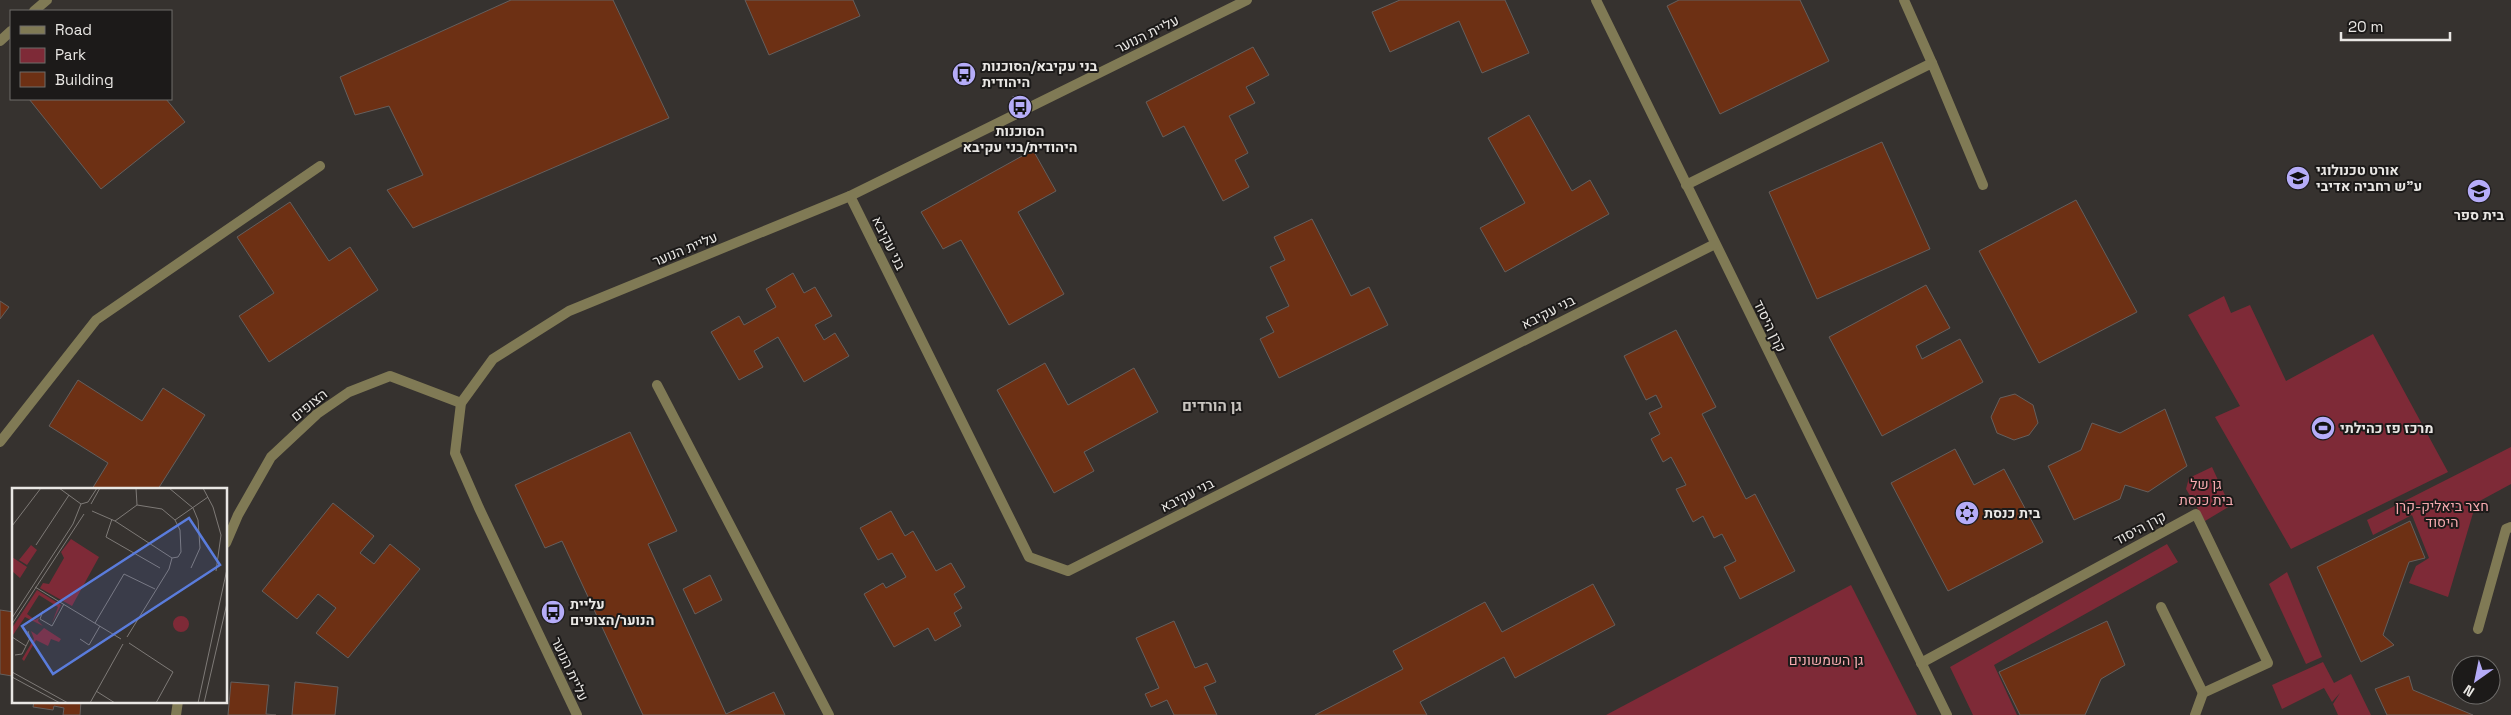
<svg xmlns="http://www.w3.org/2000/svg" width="2511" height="715" font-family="'Space Grotesk',Heebo,sans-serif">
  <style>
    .green { fill: #7e2a37 }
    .building { fill: #6d3014; stroke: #655f5d }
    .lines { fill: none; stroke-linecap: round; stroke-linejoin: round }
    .minor { stroke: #807a55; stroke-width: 10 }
    .labels { text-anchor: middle; stroke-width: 4; stroke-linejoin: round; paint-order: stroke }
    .street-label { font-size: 14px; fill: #e9e7e4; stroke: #1c1a19 }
    .poi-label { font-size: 14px; font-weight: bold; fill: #e9e7e4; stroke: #1c1a19; text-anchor: start }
    .park-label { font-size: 14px; fill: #f6aaaf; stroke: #1c1a19 }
    .neighbourhood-label { font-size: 15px; font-weight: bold; fill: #c9c5c0; stroke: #1c1a19 }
    .inset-road { fill: none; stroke: #7e7a77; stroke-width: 1 }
    .view { fill: #5a7cdc; fill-opacity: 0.15; stroke: #5a7cdc; stroke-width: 2.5 }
    .inset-edge { fill: none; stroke: #e9e7e4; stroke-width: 2.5 }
  </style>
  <rect width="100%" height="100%" fill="#36322f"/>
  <g class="green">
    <polygon points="2224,296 2231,313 2250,305 2286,381 2373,334 2448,472 2291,549 2215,417 2240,406 2188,315"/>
    <polygon points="2511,447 2511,484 2476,503 2448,597 2409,583 2416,566 2429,558 2412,515 2373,535 2367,520"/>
    <polygon points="2212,467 2230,506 2205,521 2186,489 2189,478"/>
    <polygon points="2167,544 2178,562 1994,665 2017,715 1973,715 1950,667"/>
    <polygon points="2287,572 2322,657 2306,664 2269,584"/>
    <polygon points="1851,585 1917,715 1606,715"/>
    <polygon points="2323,662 2334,683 2351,674 2371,715 2338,715 2333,704 2340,693 2332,702 2324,688 2282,709 2272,685"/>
  </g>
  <g class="building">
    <polygon points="511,0 613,0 669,118 413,228 387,190 423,175 389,106 355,115 340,77"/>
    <polygon points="745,0 853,0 860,16 769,55"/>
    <polygon points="1400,0 1505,0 1529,53 1482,73 1459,21 1390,52 1372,12"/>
    <polygon points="1679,0 1800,0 1829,61 1720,114 1667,6"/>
    <polygon points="1253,47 1269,75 1246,87 1255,103 1229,116 1248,153 1235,160 1249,187 1223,201 1184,126 1163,137 1146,102"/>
    <polygon points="29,99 166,99 185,122 101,189"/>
    <polygon points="1529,115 1572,191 1590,180 1609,214 1505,272 1480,228 1525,203 1488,138"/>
    <polygon points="1882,142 1930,249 1817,299 1769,192"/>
    <polygon points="1033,150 1056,191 1018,212 1064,294 1009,325 961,240 943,249 921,212"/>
    <polygon points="2076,200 2137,312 2039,363 1979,251"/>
    <polygon points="290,202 329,261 350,247 378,290 269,362 239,316 274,293 237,237"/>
    <polygon points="1312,219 1351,296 1369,287 1388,325 1279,378 1260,339 1274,332 1266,317 1289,306 1270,267 1285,260 1274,237"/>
    <polygon points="793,273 804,293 815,287 832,316 815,325 824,340 835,333 849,356 804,382 778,337 754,351 763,367 739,380 711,332 739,316 744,325 776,307 766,289"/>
    <polygon points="1926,285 1950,328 1916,346 1922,359 1960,339 1983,382 1882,436 1829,337"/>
    <polygon points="0,301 9,307 0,319"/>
    <polygon points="1676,330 1716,407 1702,414 1746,499 1755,494 1795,571 1740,599 1724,567 1736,561 1722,534 1714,538 1703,516 1693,522 1676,489 1686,485 1671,457 1663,462 1651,439 1660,434 1649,413 1662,407 1656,395 1646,400 1624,356"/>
    <polygon points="1045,363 1068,405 1134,368 1158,412 1084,452 1094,471 1054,493 997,390"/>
    <polygon points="78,380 142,421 163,388 205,415 158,489 92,489 108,463 49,426"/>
    <polygon points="2015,394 2033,405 2038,423 2029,435 2014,440 1997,433 1991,417 2000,398"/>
    <polygon points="2165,409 2187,466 2148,492 2125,485 2120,499 2074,520 2048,466 2081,450 2092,423 2120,433"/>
    <polygon points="630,432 677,531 648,544 726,714 774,692 785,715 643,715 562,541 545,548 515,485"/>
    <polygon points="1955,449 1974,485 2004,469 2043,542 1948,591 1891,483"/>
    <polygon points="333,503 374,536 360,553 374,564 390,544 420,569 348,658 316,633 336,608 318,594 297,619 262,591"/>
    <polygon points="891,511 905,536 913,531 936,571 951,563 965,587 954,594 962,608 954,613 961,626 935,641 928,628 894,647 864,594 883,583 886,588 906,577 892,553 878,560 860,528"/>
    <polygon points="2410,521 2425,558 2409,562 2383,635 2394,645 2361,662 2317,567"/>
    <polygon points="710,575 722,600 695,614 683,589"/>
    <polygon points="1593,584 1615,625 1515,678 1504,657 1420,702 1427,715 1315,715 1403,669 1393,651 1485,602 1502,632"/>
    <polygon points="0,610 14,612 14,667 12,676 0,674"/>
    <polygon points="1174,621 1195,668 1207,663 1216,682 1204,687 1217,715 1174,715 1167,700 1151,707 1145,694 1159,688 1136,638"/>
    <polygon points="2107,621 2125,665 2101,679 2085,715 2020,715 1999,672"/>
    <polygon points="2409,676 2413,690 2473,715 2387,715 2375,689"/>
    <polygon points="231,682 269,685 266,714 276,715 228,715"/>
    <polygon points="295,682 338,687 335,715 292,715"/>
    <polygon points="34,701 81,701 80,715 63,715 64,708 54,706 53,710 33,707"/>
  </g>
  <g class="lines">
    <g class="minor">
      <polyline points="1596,0 1947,715"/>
      <polyline points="1904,0 1932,63"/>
      <polyline points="34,11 47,0"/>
      <polyline points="0,41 11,31"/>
      <polyline points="1686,185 1932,63 1983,185"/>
      <polyline points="850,196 1029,557 1068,571 1715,244"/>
      <polyline points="657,385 829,715"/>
      <polyline points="0,442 96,320 320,166"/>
      <polyline points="226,543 238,515 271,457 317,414 349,392 390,376 461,403"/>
      <polyline points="2161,607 2203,693"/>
      <polyline points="2478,629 2506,529 2511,527"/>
      <polyline points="1921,663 2196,514 2268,663 2203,693 2195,715"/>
      <polyline points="176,715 178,701"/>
      <polyline points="577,715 479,508 455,453 461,403 493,359 569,311 850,196 1247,0"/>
    </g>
  </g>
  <defs>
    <g id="bus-disc" transform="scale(1.25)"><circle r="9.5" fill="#b5acf8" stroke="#1c1a19"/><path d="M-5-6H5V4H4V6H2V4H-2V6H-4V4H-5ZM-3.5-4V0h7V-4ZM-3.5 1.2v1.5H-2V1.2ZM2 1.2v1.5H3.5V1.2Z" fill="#111"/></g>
    <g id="school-disc" transform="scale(1.25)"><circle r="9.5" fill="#b5acf8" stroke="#1c1a19"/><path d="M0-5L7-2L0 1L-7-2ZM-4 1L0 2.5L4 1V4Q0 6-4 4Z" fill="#111"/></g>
    <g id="stadium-disc" transform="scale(1.25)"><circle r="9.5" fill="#b5acf8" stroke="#1c1a19"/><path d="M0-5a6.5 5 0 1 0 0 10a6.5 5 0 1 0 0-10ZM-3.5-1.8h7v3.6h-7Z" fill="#111"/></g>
    <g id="synagogue-disc" transform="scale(1.25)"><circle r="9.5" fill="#b5acf8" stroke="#1c1a19"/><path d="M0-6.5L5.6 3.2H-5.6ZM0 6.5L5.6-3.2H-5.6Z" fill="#111"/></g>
  </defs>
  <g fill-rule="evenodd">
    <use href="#bus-disc" x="964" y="74"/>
    <use href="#bus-disc" x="1020" y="107"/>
    <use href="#school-disc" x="2298" y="178"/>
    <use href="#school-disc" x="2479" y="191"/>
    <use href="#stadium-disc" x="2323" y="428"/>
    <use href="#synagogue-disc" x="1967" y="513"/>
    <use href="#bus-disc" x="553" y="612"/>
  </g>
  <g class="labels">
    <g class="street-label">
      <text transform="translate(1147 34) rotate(-26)" y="5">עליית הנוער</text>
      <text transform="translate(889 243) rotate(64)" y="5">בני עקיבא</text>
      <text transform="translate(685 249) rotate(-22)" y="5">עליית הנוער</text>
      <text transform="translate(1548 312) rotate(-27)" y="5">בני עקיבא</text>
      <text transform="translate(1770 326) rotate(64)" y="5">קרן היסוד</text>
      <text transform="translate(309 405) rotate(-39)" y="5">הצופים</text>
      <text transform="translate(1187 495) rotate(-27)" y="5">בני עקיבא</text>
      <text transform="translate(2140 528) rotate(-28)" y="5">קרן היסוד</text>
      <text transform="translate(570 669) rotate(65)" y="5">עליית הנוער</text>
    </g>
    <g class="poi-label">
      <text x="982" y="71">בני עקיבא/הסוכנות<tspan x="982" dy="16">היהודית</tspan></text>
      <text x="1020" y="136" text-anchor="middle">הסוכנות<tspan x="1020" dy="16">היהודית/בני עקיבא</tspan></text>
      <text x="2316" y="175">אורט טכנולוגי<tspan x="2316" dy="16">ע"ש רחביה אדיבי</tspan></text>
      <text x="2479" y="220" text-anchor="middle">בית ספר</text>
      <text x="2340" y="433">מרכז פז כהילתי</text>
      <text x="1984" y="518">בית כנסת</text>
      <text x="570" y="609">עליית<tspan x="570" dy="16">הנוער/הצופים</tspan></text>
    </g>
    <g class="park-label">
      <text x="2206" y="489">גן של<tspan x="2206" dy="16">בית כנסת</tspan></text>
      <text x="2442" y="511">חצר ביאליק-קרן<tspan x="2442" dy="16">היסוד</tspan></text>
      <text x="1826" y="665">גן השמשונים</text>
    </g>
    <g class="neighbourhood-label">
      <text x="1212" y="411">גן הורדים</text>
    </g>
  </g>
  <g transform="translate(12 488)">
    <rect width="215" height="215" fill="#36322f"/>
    <path d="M59 51 87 69 60 118 28 100 31 95 37 96 52 70 49 64ZM19 57 25 62 15 77 7 72ZM0 69 15 79 8 90 0 83ZM25 102 49 117 40 135 46 119 27 107 15 126 23 132 27 130 26 133 31 138 13 129 1 147 0 140ZM161 136a8 8 0 1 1 16 0a8 8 0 1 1-16 0ZM32 140 49 151 47 154 39 151 36 158 24 152 12 173 10 171 22 151 19 143 25 147Z" fill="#7e2a37"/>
    <path class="inset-road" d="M47 0 69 16M124 0 125 17M157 0 181 20 186 32 188 60 179 80M191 0 201 19 209 47 204 83M76 14 85 0M79 16 88 0M80 23 103 33 160 70 157 81 115 149M100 31 94 49 148 80M163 32 196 9M103 33 125 17 150 21 163 32 168 42 169 64 166 69 160 70M0 38 29 0M24 57 57 7M23 99 109 151M31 123 28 131 40 138 52 116M0 130 61 36 69 16 76 14M83 135 112 86 143 101M0 136 72 26M0 149 14 158 18 150 16 143M68 151 77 157 88 138M117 155 161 184 144 215M3 167 10 166 14 158M0 184 56 215M0 189 48 215M84 203 103 215M78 215 111 156M186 215 215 81M192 215 215 115"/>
    <path class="view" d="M177 30 208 77 41 186 10 138Z"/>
    <rect width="215" height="215" class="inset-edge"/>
  </g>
  <rect x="10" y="10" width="162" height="90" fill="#1c1a19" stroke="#6e6c6a"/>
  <rect x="20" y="26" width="25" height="8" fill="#807a55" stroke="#6e6c6a"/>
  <text x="55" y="35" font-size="15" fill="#e9e7e4">Road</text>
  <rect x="20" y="48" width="25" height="15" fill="#7e2a37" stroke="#6e6c6a"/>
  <text x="55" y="60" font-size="15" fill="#e9e7e4">Park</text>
  <rect x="20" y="72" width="25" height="15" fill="#6d3014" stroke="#6e6c6a"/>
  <text x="55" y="85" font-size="15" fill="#e9e7e4">Building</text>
  <g transform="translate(2476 680) rotate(213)"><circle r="24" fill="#1c1a19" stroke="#6e6c6a"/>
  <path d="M0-4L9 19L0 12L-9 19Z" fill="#b5acf8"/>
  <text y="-8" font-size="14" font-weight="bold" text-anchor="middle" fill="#e9e7e4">N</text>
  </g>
  <path d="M2341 32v8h109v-8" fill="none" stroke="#e9e7e4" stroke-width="2.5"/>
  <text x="2348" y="32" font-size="15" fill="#e9e7e4" stroke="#1c1a19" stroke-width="4" paint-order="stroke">20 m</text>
</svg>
